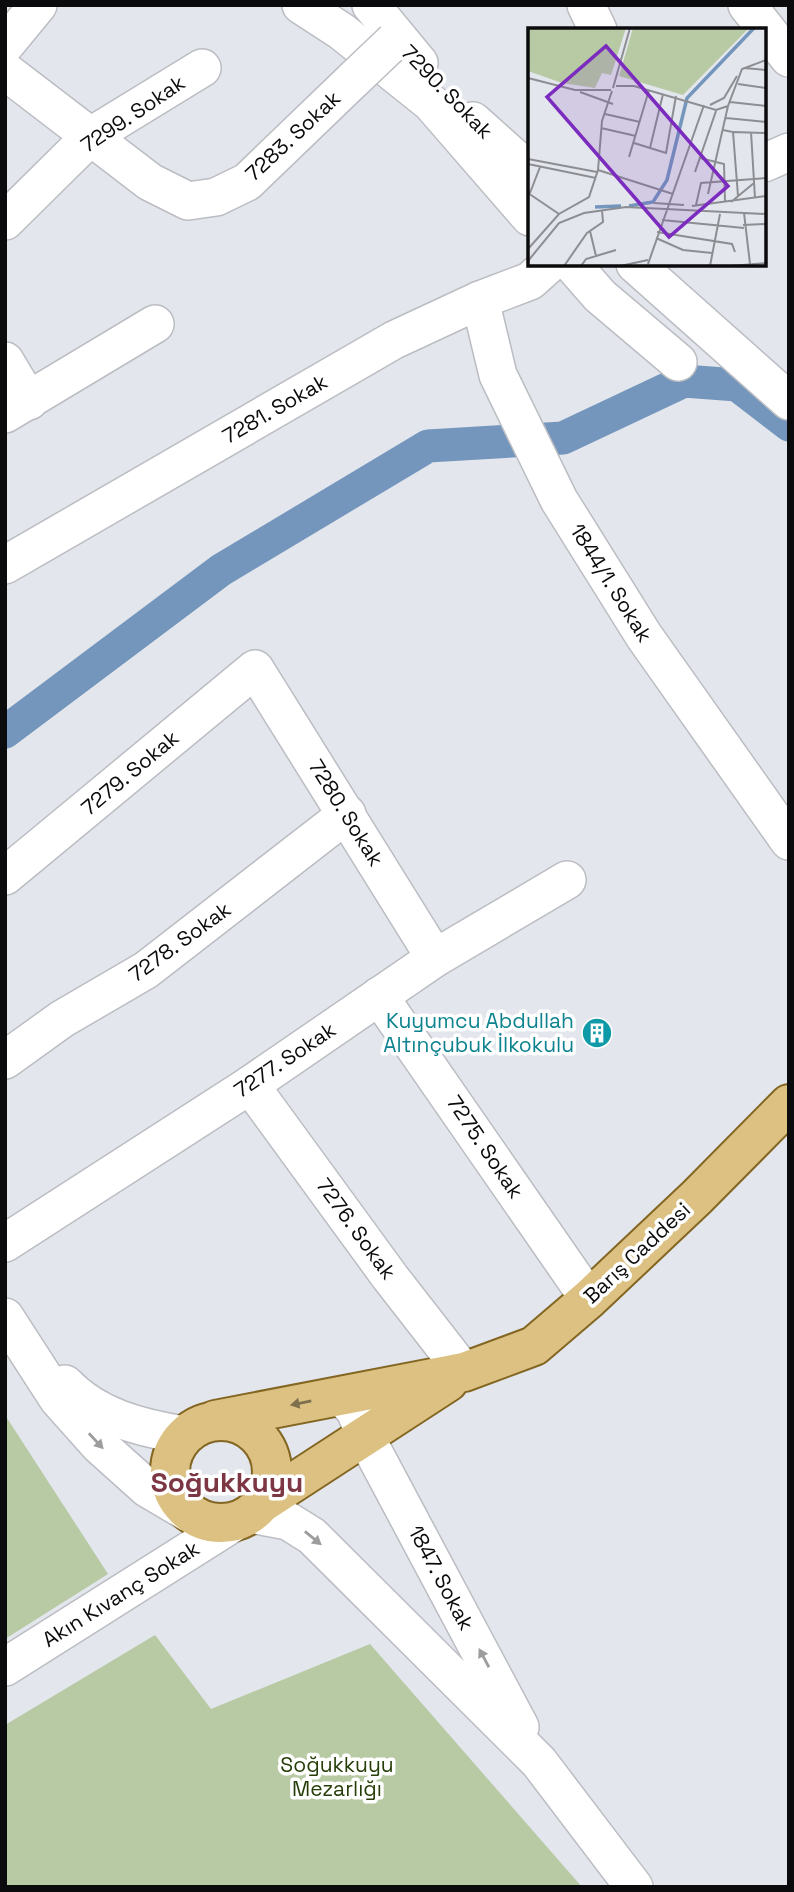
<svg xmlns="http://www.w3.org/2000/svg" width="794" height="1892" font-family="'Space Grotesk',sans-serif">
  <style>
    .green { fill: #b7caa4 }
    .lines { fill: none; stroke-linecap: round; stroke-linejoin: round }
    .canal { stroke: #7496bd; stroke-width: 33 }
    .minor-casing { stroke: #bbbdc3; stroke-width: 40 }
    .major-casing { stroke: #836622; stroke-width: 42 }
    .minor { stroke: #fff; stroke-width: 37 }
    .major { stroke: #dcc182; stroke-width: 38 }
    .minor-bridge-casing { stroke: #bbbdc3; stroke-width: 40; stroke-linecap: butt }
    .minor-bridge { stroke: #fff; stroke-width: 37 }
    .oneway { fill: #7e6f4d }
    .oneway2 { fill: #9d9d9e }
    .labels { text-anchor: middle; stroke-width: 7; stroke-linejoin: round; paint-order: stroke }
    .street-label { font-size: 21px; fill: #0b0b0d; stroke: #fff }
    .culture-label { font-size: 21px; fill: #0d838f; stroke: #fff; text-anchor: end }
    .park-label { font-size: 21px; fill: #283e09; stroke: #fff }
    .district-label { font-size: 28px; font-weight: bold; fill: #7d3644; stroke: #fff }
    .inset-river { fill: none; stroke: #7496bd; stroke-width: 3.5 }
    .inset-road { fill: none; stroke: #8d8e93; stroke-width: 2 }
    .view { fill: #7b2cbf; fill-opacity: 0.15; stroke: #7b2cbf; stroke-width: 3.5 }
    .inset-edge { fill: none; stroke: #0b0b0d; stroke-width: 3.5 }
  </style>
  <rect width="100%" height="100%" fill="#e3e6ec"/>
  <g class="green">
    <polygon points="5,1415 108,1574 5,1639"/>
    <polygon points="155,1635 211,1709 370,1644 582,1887 5,1887 5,1725"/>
  </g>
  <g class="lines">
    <polyline class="canal" points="5,732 221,570 428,446 563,438 684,381 737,385 789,425"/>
    <g class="minor-casing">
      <g id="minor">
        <polyline points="301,5 341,31 431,103 530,217"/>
        <polyline points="371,5 419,63"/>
        <polyline points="586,5 598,30"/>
        <polyline points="747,5 789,58"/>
        <polyline points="5,45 38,5"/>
        <polyline points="5,71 150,182 188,201 216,197 247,182 354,79"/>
        <polyline points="473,121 530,172"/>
        <polyline points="764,163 789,152"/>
        <polyline points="5,221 91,136 202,68"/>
        <polyline points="572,264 600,296 678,362"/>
        <polyline points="635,264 789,401"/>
        <polyline points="480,300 498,375 559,500 644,636 789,841"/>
        <polyline points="5,361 29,401"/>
        <polyline points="5,414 155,324"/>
        <polyline points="5,565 394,340 480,300 530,281 549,264"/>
        <polyline points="5,876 255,669 435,958"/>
        <polyline points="379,996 589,1299"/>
        <polyline points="5,1060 62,1019 146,970 347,814"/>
        <polyline points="250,1085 390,1277 464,1372"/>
        <polyline points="5,1243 250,1085 435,958 567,880"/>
        <polyline points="5,1317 58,1399 99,1445 147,1488 189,1513"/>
        <path d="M65 1384C96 1417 141 1428 184 1435"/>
        <polyline points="341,1396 355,1410 365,1436 520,1727"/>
        <polyline points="251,1514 288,1521 312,1536 539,1762 634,1887"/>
        <polyline points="5,1667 236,1521"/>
      </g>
    </g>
    <g class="major-casing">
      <g id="major">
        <polyline points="215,1420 464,1372 534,1346 589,1299 697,1197 789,1104"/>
        <circle cx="221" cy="1472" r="51"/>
        <polyline points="262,1503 448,1382"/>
      </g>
    </g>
    <use href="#minor" class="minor"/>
    <use href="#major" class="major"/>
    <g class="minor-bridge-casing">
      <polyline id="minor-bridge" points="354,79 394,41"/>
    </g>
    <use href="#minor-bridge" class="minor-bridge"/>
  </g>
  <defs><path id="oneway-solid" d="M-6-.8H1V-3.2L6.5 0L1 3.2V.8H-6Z" transform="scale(1.75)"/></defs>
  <use class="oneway" href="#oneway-solid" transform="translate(301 1403) rotate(169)"/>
  <g class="oneway2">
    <use href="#oneway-solid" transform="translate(96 1441) rotate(47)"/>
    <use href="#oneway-solid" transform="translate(313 1538) rotate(39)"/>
    <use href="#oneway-solid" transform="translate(484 1658) rotate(-118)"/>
  </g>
  <defs>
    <g id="building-disc" transform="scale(1.575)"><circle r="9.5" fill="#0f9aa8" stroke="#fff"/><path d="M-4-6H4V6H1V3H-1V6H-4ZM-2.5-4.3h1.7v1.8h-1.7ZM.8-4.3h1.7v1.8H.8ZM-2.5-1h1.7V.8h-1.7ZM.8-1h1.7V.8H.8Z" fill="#fff"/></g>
  </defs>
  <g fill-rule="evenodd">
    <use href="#building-disc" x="597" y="1033"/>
  </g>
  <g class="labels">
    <g class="street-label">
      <text transform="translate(447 92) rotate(46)" y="7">7290. Sokak</text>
      <text transform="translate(133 114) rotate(-34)" y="7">7299. Sokak</text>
      <text transform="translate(293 136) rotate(-43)" y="7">7283. Sokak</text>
      <text transform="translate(275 409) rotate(-30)" y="7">7281. Sokak</text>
      <text transform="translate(611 583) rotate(58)" y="7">1844/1. Sokak</text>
      <text transform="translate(130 773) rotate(-40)" y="7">7279. Sokak</text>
      <text transform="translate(346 813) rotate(58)" y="7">7280. Sokak</text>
      <text transform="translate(180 942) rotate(-36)" y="7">7278. Sokak</text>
      <text transform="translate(285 1060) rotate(-34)" y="7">7277. Sokak</text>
      <text transform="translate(485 1147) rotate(56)" y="7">7275. Sokak</text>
      <text transform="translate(356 1229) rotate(54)" y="7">7276. Sokak</text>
      <text transform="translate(637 1253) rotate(-43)" y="7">Barış Caddesi</text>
      <text transform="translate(441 1578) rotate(62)" y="7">1847. Sokak</text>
      <text transform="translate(121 1594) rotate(-32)" y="7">Akın Kıvanç Sokak</text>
    </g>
    <g class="culture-label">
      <text x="574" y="1028">Kuyumcu Abdullah<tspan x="574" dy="24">Altınçubuk İlkokulu</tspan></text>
    </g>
    <g class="park-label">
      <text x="337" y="1772">Soğukkuyu<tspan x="337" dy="24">Mezarlığı</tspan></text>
    </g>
    <g class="district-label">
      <text x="227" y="1492">Soğukkuyu</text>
    </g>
  </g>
  <g transform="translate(528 28)">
    <rect width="238" height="238" fill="#e3e6ec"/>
    <path d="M0 0H98L83 47 74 45 67 60 34 55 0 43ZM105 0H221L155 67 91 48Z" fill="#b7caa4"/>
    <path class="inset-river" d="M101 178 125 174 139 152 159 70 226 0M67 179 93 178"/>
    <path class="inset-road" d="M216 40 238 42M0 50 47 62H83M210 56 238 60M88 58H106L188 82 200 78M85 60 102 0M52 64 85 76M202 74 238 78M182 77 196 70 209 48M77 86 112 94M198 90 238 94M73 100 108 108M195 102 205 104 210 168M205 104 238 105M223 104 227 170M106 115 138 125 148 68M122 120 135 66M101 129 121 62M172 130 196 136 197 174M0 131 69 144M0 136 68 150M70 142 145 166M167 144 188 83M0 165 31 186M2 165 12 139M180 166 200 78 214 41 238 32M203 174 226 155M126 175 156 177M168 177 173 155 238 150M164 178 238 168M216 185 222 236M134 192 216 200M215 197 238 196M62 203 68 228M129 204 204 216 207 224M128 210 155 222 184 225M0 221 31 186 61 169 70 142 74 93 84 63M0 233 31 195 56 185 98 179 238 186M120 236 176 77M36 238 59 205 75 194 74 182M53 238 58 231 88 222M92 238 120 232M103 238H142M182 238 192 186M202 238 238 235"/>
    <path class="view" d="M78 18 200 158 141 209 19 69Z"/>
    <rect width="238" height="238" class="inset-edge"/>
  </g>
  <rect width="794" height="1892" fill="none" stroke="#0b0b0d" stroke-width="14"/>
</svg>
